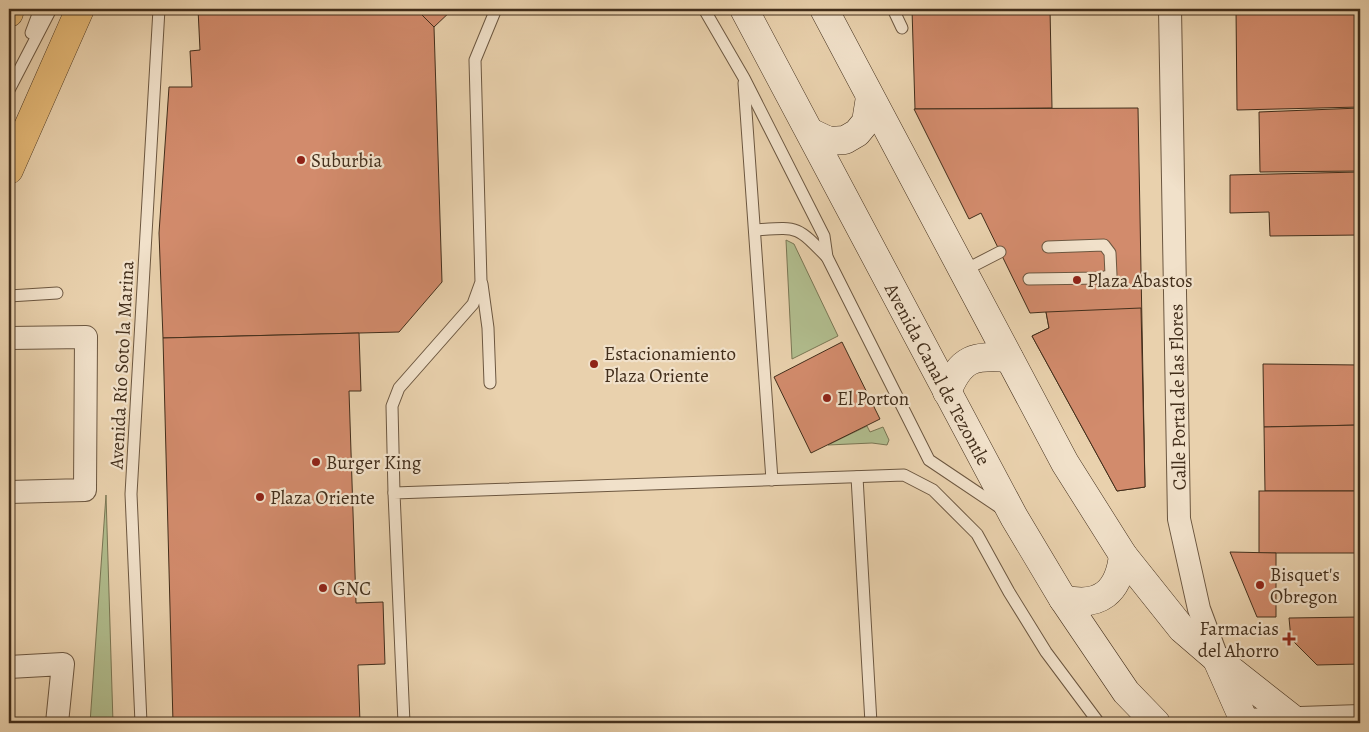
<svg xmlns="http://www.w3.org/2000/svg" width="1369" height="732" font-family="Alegreya,serif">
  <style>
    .green { fill: #b1bd8e; stroke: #7a7654 }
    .building { fill: #d28b6c; stroke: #422e1b }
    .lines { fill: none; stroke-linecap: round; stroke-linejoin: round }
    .service-casing { stroke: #6c5740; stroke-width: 13 }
    .minor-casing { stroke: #6c5740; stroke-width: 24 }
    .secondary-casing { stroke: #422e1b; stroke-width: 29 }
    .primary-casing { stroke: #422e1b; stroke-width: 29 }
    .service { stroke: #f1e1ca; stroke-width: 11 }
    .minor { stroke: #f1e1ca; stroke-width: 22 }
    .secondary { stroke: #f1e1ca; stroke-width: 28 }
    .primary { stroke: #e4b876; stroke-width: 28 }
    .poi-dot { fill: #8f2418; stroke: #f1e1ca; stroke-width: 2 }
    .labels { text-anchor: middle; stroke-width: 4.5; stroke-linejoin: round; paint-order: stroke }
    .poi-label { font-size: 19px; fill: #422e1b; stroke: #f1e1ca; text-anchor: start }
    .street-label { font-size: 19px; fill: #422e1b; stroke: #f1e1ca }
  </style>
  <rect width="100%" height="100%" fill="#e9d1ad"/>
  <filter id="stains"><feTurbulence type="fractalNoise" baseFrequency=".004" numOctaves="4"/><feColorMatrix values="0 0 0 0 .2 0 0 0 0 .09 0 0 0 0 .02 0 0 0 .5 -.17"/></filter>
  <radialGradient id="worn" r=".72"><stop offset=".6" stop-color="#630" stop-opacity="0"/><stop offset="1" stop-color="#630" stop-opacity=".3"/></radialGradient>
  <g class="green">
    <polygon points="786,240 794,244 838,336 792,359"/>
    <polygon points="867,426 870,432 883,427 889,440 887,445 872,443 828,445"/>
    <polygon points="106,495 113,723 90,723"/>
  </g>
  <g class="building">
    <polygon points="198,9 416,9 434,27 442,282 399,332 163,338 159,233 169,87 192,87 190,51 200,50"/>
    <polygon points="416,9 453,9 434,27"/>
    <polygon points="912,9 1050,9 1052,108 915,109"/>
    <polygon points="1236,9 1360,9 1360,107 1237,110"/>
    <polygon points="1138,108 1145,487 1117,491 1032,336 1049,328 1046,312 1030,313 981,213 969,219 914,109"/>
    <polygon points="1360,108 1360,171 1260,172 1259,112"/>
    <polygon points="1360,172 1360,235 1270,236 1269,212 1230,213 1230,175"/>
    <polygon points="1141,308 1145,487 1117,491 1032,336 1049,328 1046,312"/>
    <polygon points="359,333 361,391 349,391 356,603 383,602 385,664 358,665 360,723 173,723 163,338"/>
    <polygon points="842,342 880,419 811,453 774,377"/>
    <polygon points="1263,364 1360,365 1360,425 1264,427"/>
    <polygon points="1360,425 1360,491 1265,491 1264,427"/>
    <rect x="1259" y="491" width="101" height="62"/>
    <polygon points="1230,552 1276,553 1276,617 1257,617"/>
    <polygon points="1360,617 1360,664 1317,665 1291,639 1289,618"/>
  </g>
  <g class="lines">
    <g class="service-casing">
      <g id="service">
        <polyline points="704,9 744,78 824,236 827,257 929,460 1002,509"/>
        <polyline points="893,9 902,28"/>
        <polyline points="31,33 40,9"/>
        <polyline points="744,83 772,480"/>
        <polyline points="9,90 51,9"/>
        <path d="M755 230C798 227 796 225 827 257"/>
        <polyline points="963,271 1000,252"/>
        <polyline points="1029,279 1102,278 1111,275 1110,253 1104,245 1048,247"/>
        <polyline points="482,284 488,328 490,383"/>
        <polyline points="9,296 57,293"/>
        <polyline points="857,477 871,723"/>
        <polyline points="394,493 392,406 399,388 473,304 481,282 475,60 496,9"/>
        <polyline points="141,723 131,494 159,9"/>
        <polyline points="404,723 394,493 904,475 933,490 977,534 1009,592 1046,652 1099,723"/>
      </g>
    </g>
    <g class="minor-casing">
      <g id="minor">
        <polyline points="1170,9 1179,519 1199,609 1218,660"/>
        <polyline points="9,338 86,337 85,490 9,492"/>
        <polyline points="9,667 63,664 57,723"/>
        <polyline points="1242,720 1360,716"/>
      </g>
    </g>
    <g class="secondary-casing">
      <g id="secondary">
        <polyline points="744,9 1014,517 1063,599 1126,692 1156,723"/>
        <polyline points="824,9 1065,463 1123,555 1182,629 1218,660 1298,723"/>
        <polyline points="810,132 829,141 845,140 857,133 866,122 870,97"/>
        <path d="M947 392C961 358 973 355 1009 358"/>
        <path d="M1063 599C1100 608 1119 592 1123 555"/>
        <polyline points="1218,662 1245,723"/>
      </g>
    </g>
    <g class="primary-casing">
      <g id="primary">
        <polyline points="9,13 10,9"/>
        <polyline points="9,170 80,9"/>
      </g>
    </g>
    <use href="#service" class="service"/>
    <use href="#minor" class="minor"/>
    <use href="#secondary" class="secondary"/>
    <use href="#primary" class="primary"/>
  </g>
  <g class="poi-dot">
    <circle cx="301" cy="160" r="5"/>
    <circle cx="1077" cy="280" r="5"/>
    <circle cx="594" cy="364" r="5"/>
    <circle cx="827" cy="398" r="5"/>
    <circle cx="316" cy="462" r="5"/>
    <circle cx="260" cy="497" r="5"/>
    <circle cx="1260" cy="585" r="5"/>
    <circle cx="323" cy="588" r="5"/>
    <path d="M1286.5 631.5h5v5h5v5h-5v5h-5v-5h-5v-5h5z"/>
  </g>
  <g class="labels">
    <g class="poi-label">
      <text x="311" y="167">Suburbia</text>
      <text x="1087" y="287">Plaza Abastos</text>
      <text x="604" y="360">Estacionamiento<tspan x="604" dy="22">Plaza Oriente</tspan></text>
      <text x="837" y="405">El Porton</text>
      <text x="326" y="469">Burger King</text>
      <text x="270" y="504">Plaza Oriente</text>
      <text x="1270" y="581">Bisquet's<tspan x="1270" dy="22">Obregon</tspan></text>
      <text x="333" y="595">GNC</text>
      <text x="1279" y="635" text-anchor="end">Farmacias<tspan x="1279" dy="22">del Ahorro</tspan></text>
    </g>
    <g class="street-label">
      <text transform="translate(121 365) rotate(-87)" y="7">Avenida Río Soto la Marina</text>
      <text transform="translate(938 374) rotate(62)" y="7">Avenida Canal de Tezontle</text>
      <text transform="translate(1177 397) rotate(-91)" y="7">Calle Portal de las Flores</text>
    </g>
  </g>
  <rect width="1369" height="732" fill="none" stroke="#e9d1ad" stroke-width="30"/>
  <rect x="10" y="10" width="1349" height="712" fill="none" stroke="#422e1b" stroke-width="2.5"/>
  <rect x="15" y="15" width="1339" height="702" fill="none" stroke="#422e1b"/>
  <rect width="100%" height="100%" filter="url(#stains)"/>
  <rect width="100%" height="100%" fill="url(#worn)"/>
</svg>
